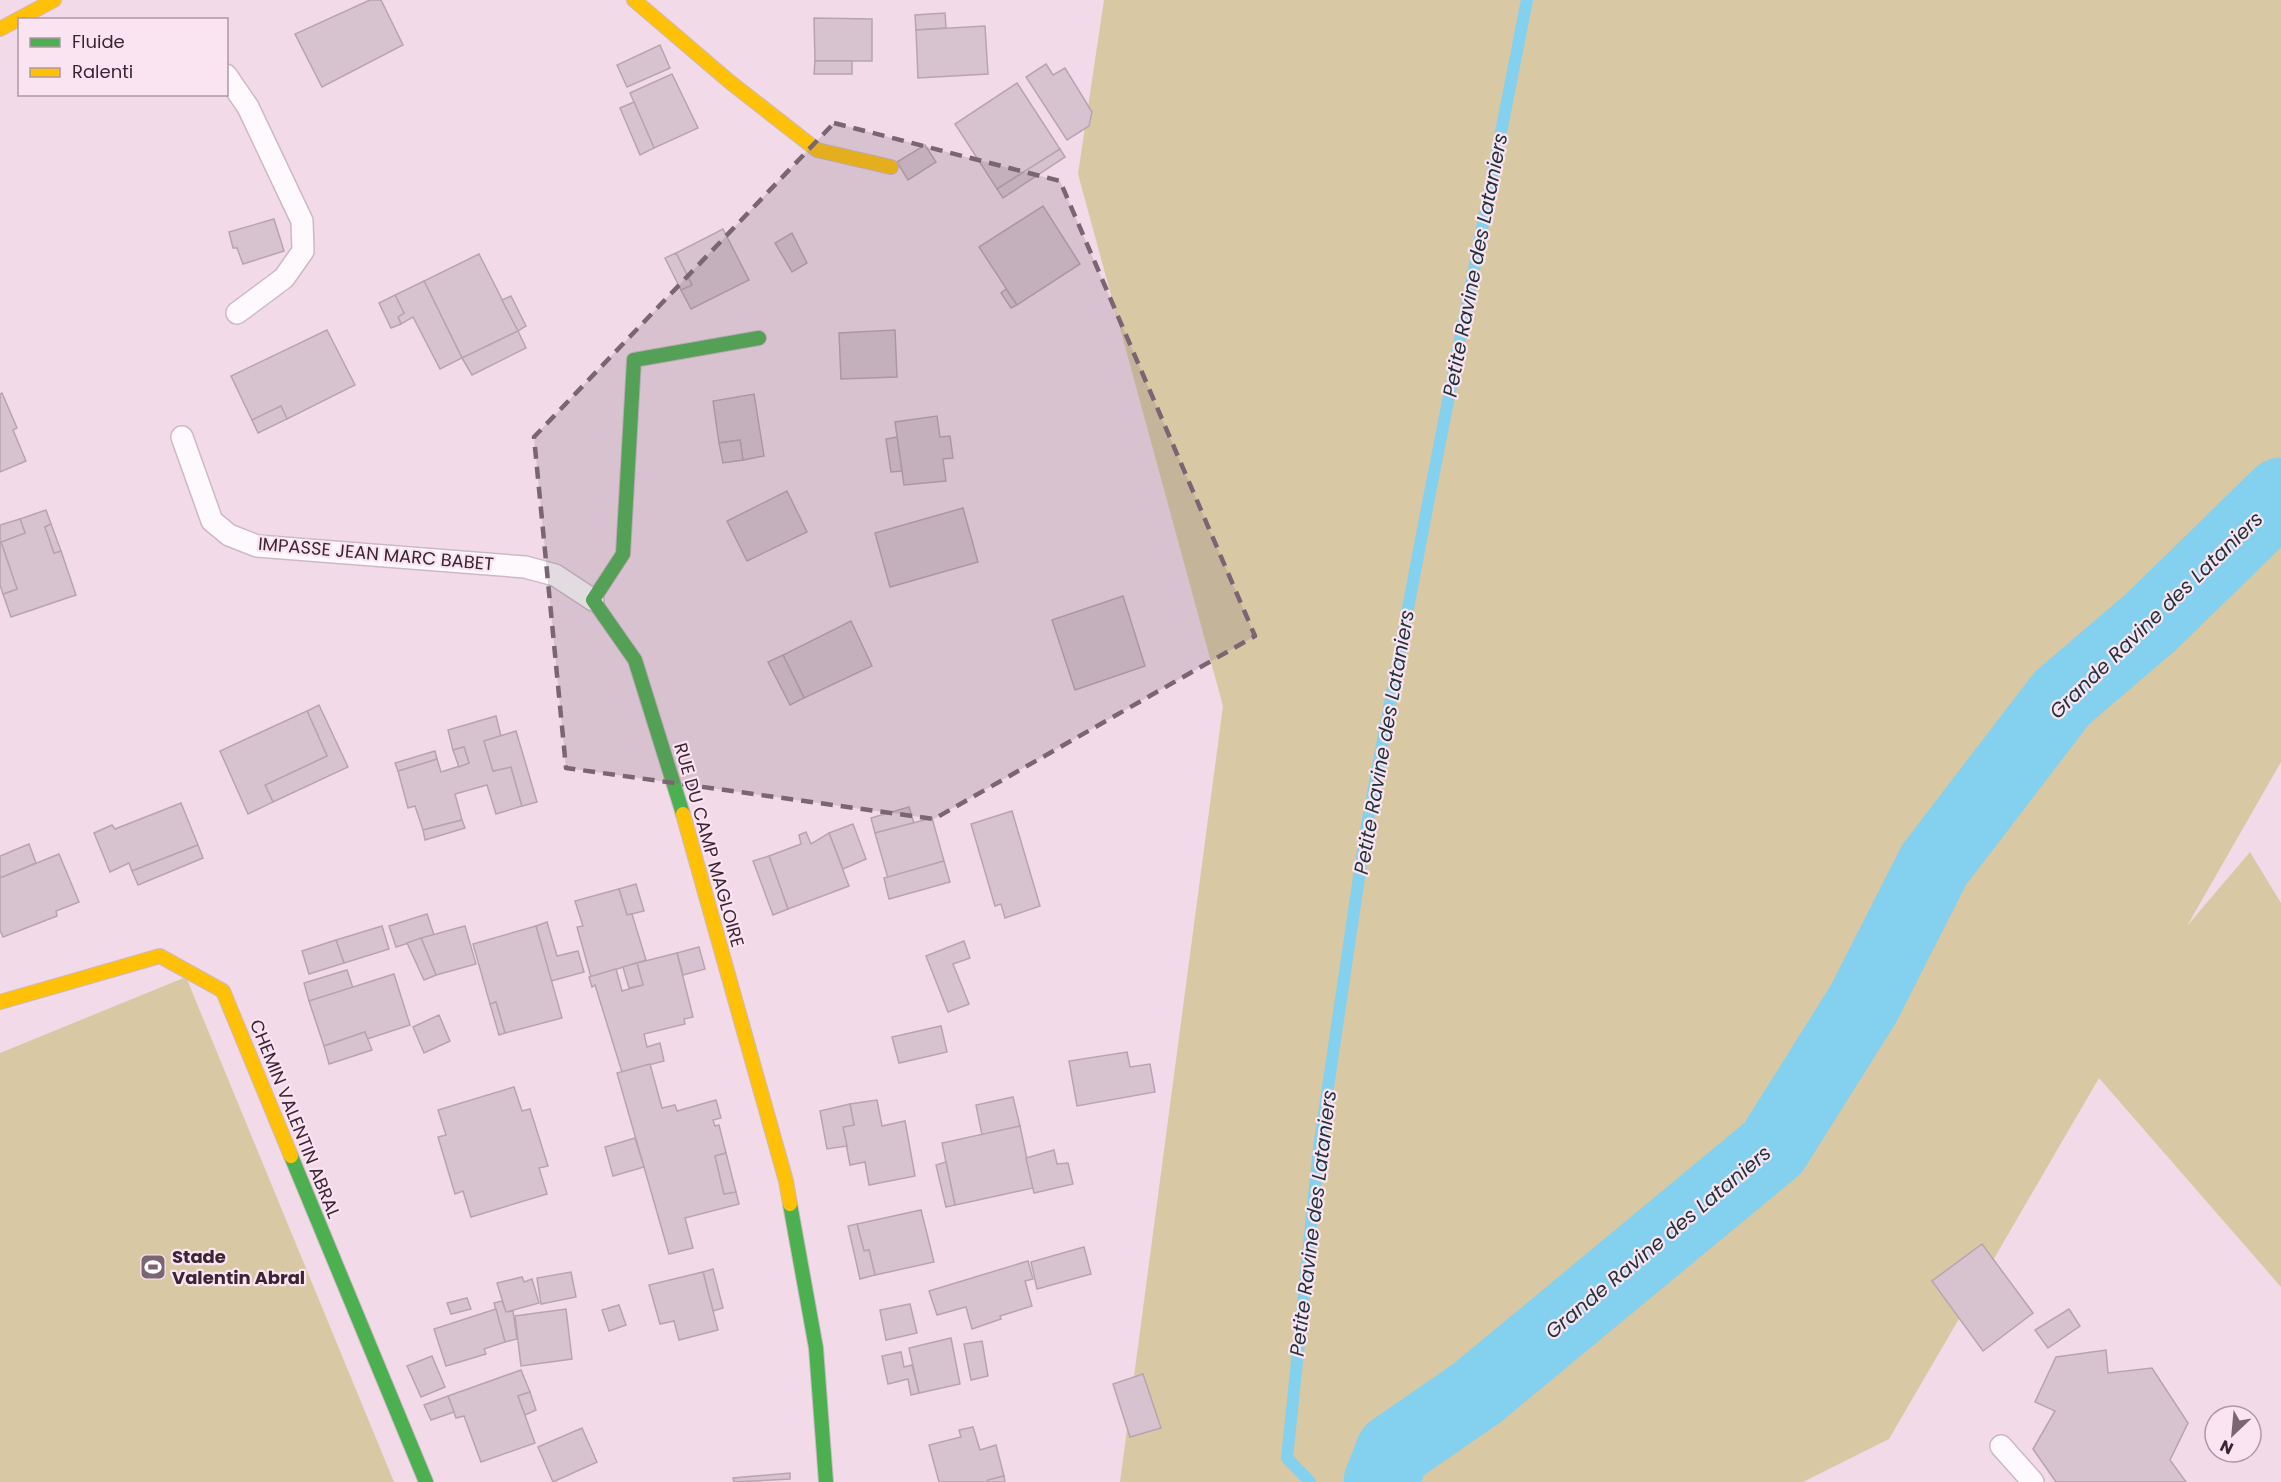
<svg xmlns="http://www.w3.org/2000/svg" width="2281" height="1482" font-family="Poppins,sans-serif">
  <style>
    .green { fill: #d8c8a3 }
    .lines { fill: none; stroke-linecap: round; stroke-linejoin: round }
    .stream { stroke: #84d0ef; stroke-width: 12 }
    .river { stroke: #84d0ef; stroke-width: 75 }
    .building { fill: #d7c3cf; stroke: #b8a4b0; stroke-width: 1.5 }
    .lane-casing { stroke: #cdb9c5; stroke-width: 24 }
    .fast-casing { stroke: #cdb9c5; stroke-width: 16 }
    .slow-casing { stroke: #cdb9c5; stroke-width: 16 }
    .lane { stroke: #fdf9fc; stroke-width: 21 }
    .fast { stroke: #4caf50; stroke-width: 14 }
    .slow { stroke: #ffc107; stroke-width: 14 }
    .marked { fill: #7a6572; fill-opacity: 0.2; stroke: #7a6572; stroke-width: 4.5; stroke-dasharray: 12 8; stroke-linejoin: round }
    .labels { text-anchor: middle; stroke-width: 4.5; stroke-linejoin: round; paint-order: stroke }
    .street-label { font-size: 18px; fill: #3a2632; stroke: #fbe4f1 }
    .poi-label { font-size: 18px; font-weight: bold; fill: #3a2632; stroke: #fbe4f1; text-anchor: start }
    .water-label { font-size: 20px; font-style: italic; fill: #1d323a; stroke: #fbe4f1 }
  </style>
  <rect width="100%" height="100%" fill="#f2dae8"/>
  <g class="green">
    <polygon points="1104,0 2281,0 2281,762 2187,926 2250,852 2281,903 2281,1287 2099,1078 1889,1439 1803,1482 1120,1482 1223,706 1078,174"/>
    <polygon points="186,977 394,1482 0,1482 0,1053"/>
  </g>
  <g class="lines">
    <polyline class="stream" points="1310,1482 1287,1458 1319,1148 1366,830 1428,503 1527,0"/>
    <polyline class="river" points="1381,1482 1393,1451 1477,1393 1773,1148 1864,1003 1934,865 2062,698 2152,621 2281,495"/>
  </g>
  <g class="building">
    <polygon points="370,0 381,0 403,45 322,87 295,34"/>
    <polygon points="945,13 946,28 916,30 915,15"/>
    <polygon points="814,18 872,19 872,61 815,61"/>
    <polygon points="985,26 988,74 918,78 916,30"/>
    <polygon points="660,45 670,68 627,87 617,65"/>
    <polygon points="815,61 852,61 852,74 814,74"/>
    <polygon points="1046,64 1053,75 1065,68 1092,112 1089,126 1067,140 1026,77"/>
    <polygon points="672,74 698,128 654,148 630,93"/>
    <polygon points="1017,83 1060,149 997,189 955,124"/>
    <polygon points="634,102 654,148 640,155 620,108"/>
    <polygon points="925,145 936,162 908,180 897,162"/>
    <polygon points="1060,149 1065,157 1003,198 997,189"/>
    <polygon points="1043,206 1080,264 1017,305 979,247"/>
    <polygon points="274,219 284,251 243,264 237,248 233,248 229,232"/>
    <polygon points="723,229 749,280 691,309 681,290 692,285 676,253"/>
    <polygon points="792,233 807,263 792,272 775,243"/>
    <polygon points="676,253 692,285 681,290 665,258"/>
    <polygon points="479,254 518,331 462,358 424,281"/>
    <polygon points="424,281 462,358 440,369 413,317 401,324 398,317 404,313 395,295"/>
    <polygon points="1006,289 1017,305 1011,308 1001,293"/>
    <polygon points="395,295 404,313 398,317 401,324 391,328 379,303"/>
    <polygon points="511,296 526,326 518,331 502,300"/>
    <polygon points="327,330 355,385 287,419 281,406 252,420 231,376"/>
    <polygon points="895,330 897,377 841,379 839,333"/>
    <polygon points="518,331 526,348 472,375 462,358"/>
    <polygon points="2,393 17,428 13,430 26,461 0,472 0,394"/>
    <polygon points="754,394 764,456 743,460 740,440 719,443 713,401"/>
    <polygon points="281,406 287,419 258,433 252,420"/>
    <polygon points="937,416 940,437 950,436 953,458 943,459 946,481 904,485 895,422"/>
    <polygon points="897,437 902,471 891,472 886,439"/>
    <polygon points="740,440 743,460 723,463 719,443"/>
    <polygon points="787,491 807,532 747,561 727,521"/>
    <polygon points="963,508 978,562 890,587 875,533"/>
    <polygon points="46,510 51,524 45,527 54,553 61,551 76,595 11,617 3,594 17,589 1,542 25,533 20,519"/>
    <polygon points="20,519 25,533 1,542 17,589 3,594 0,585 0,525"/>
    <polygon points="51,524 61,551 54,553 45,527"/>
    <polygon points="1123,596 1145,666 1075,690 1052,620"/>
    <polygon points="851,621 872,666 804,698 783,655"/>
    <polygon points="783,655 804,698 790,705 768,662"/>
    <polygon points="319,705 348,767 273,802 265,785 327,756 307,711"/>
    <polygon points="307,711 327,756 265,785 273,802 248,814 220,751"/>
    <polygon points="496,716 501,736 484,741 493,771 511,767 522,806 496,814 487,785 455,794 462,820 423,830 415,806 408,808 398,771 437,759 441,772 469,763 464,747 453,750 448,730"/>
    <polygon points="516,731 537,802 522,806 511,767 493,771 484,741"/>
    <polygon points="464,747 469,763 459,767 453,750"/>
    <polygon points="435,751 437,759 398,771 395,763"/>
    <polygon points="181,803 198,845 132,871 129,863 110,872 94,833 112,825 115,829"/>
    <polygon points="909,807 914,823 875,833 871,818"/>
    <polygon points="1012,811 1040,906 1005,918 1001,904 995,906 971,824"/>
    <polygon points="932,818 944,861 888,878 875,833"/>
    <polygon points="462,820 465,828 425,840 423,830"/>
    <polygon points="853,824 866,859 843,869 829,833"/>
    <polygon points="806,832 811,844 829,833 849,886 788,909 769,856 801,844 799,835"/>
    <polygon points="29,844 36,863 0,878 0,856"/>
    <polygon points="198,845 203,858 138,885 132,871"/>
    <polygon points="59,854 79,902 56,911 57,916 3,937 0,930 0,878"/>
    <polygon points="769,856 788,909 773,915 753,861"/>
    <polygon points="944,861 950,882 889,899 884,878"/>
    <polygon points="636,884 644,911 627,915 619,889"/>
    <polygon points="619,889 627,915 632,914 646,960 591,977 577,927 583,926 575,901"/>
    <polygon points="427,914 434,935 396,947 389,926"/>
    <polygon points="547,922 557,956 578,951 584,972 551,981 536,926"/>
    <polygon points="382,926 389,949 344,963 336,940"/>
    <polygon points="465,926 476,964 436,975 421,938"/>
    <polygon points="536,926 562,1018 505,1033 496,1002 490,1004 473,944"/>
    <polygon points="421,938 436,975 424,980 407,943"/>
    <polygon points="336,940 344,963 309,974 302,951"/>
    <polygon points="964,941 970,958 953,964 969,1004 948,1012 926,956"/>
    <polygon points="699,947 705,969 683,975 677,953"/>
    <polygon points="677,953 693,1017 684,1019 685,1024 644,1034 647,1047 660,1043 664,1061 622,1072 595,985 592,987 589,977 616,969 622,991 643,985 637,963"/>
    <polygon points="637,963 643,985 629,988 623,967"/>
    <polygon points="347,970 353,988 309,1001 304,983"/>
    <polygon points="394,974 410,1025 367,1039 365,1032 324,1046 309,1001"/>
    <polygon points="496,1002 505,1033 499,1035 490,1004"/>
    <polygon points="439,1015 450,1041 424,1053 413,1027"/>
    <polygon points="941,1026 947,1052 899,1063 892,1037"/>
    <polygon points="365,1032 372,1050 329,1064 324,1046"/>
    <polygon points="1127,1052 1130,1067 1150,1064 1155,1092 1077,1106 1069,1061"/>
    <polygon points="650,1064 662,1108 675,1105 677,1111 716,1100 721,1118 713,1120 715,1126 719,1125 726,1153 715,1156 724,1194 736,1192 739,1204 685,1218 693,1248 669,1254 617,1073"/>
    <polygon points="514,1087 522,1111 530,1109 548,1166 539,1168 547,1194 471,1217 463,1191 455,1194 438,1137 446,1135 438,1110"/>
    <polygon points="1013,1097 1020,1126 982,1135 976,1105"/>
    <polygon points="877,1100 882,1126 905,1121 915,1176 869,1185 865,1162 850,1165 843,1127 854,1125 850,1104"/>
    <polygon points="850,1104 854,1125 843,1127 847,1146 827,1149 820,1111"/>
    <polygon points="1020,1126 1033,1188 955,1205 942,1143"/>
    <polygon points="635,1138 644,1167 613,1176 605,1147"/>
    <polygon points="1054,1150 1057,1164 1068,1163 1073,1184 1034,1193 1026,1158"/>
    <polygon points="726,1153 736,1192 724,1194 715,1156"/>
    <polygon points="946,1162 955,1205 946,1207 936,1165"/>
    <polygon points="921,1210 934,1262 875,1275 869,1250 864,1251 857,1224"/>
    <polygon points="857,1224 864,1251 869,1250 875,1275 860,1279 848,1226"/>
    <polygon points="1982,1244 2033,1313 1983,1351 1932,1281"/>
    <polygon points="1084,1247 1091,1274 1037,1289 1031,1262"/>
    <polygon points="1028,1261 1033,1279 1025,1281 1032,1306 1000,1316 1001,1319 972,1329 966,1307 937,1315 929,1291"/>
    <polygon points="713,1269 723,1308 713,1311 703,1272"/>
    <polygon points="571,1272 576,1297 541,1304 537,1278"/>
    <polygon points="703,1272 718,1330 679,1340 674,1321 660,1324 649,1285"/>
    <polygon points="522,1277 524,1282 532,1279 539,1303 506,1312 497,1283"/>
    <polygon points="467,1298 471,1309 451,1314 447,1303"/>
    <polygon points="502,1301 506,1312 513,1311 517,1339 505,1342 494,1303"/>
    <polygon points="910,1304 917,1333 886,1340 880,1310"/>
    <polygon points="619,1305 626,1325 609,1331 602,1310"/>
    <polygon points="496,1309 505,1342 484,1349 486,1354 446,1366 434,1329"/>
    <polygon points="566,1309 572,1359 521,1366 515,1316"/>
    <polygon points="2069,1309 2080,1326 2048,1348 2035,1330"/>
    <polygon points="951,1338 960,1384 919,1393 909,1348"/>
    <polygon points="982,1341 988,1376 971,1380 964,1344"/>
    <polygon points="2106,1350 2108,1373 2152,1368 2188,1423 2170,1460 2186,1482 2056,1482 2033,1449 2055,1411 2035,1402 2056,1357"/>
    <polygon points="901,1352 904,1367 912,1365 919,1393 911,1395 908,1379 888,1384 882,1356"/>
    <polygon points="432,1356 445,1387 421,1397 407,1366"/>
    <polygon points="521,1370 530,1392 518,1396 535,1443 481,1462 464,1416 456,1418 448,1396"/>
    <polygon points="1143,1374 1161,1428 1130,1437 1113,1384"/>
    <polygon points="530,1392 536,1410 525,1415 518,1396"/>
    <polygon points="448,1396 454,1412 431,1420 424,1405"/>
    <polygon points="973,1427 980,1450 996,1445 1004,1476 988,1480 988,1482 939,1482 929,1445 961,1437 959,1430"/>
    <polygon points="582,1428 597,1462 553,1482 538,1447"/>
    <polygon points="790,1473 790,1479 734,1482 733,1478"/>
    <polygon points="1004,1476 1005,1482 988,1482 988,1480"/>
  </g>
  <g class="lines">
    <g class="lane-casing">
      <g id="lane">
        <polyline points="226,75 248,107 302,221 303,251 284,278 237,313"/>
        <polyline points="182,437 212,521 229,535 257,546 525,567 555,575 593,600"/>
        <polyline points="2001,1446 2033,1482"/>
      </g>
    </g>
    <g class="fast-casing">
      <g id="fast">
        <polyline points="683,814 635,660 593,600 623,554 634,360 759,338"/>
        <polyline points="291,1156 426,1482"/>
        <polyline points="790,1204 816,1348 826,1482"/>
      </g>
    </g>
    <g class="slow-casing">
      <g id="slow">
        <polyline points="634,0 730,82 817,150 891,167"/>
        <polyline points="0,29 54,0"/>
        <polyline points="683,814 786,1181 790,1204"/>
        <polyline points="0,1002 160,956 223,991 291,1156"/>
      </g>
    </g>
    <use href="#lane" class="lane"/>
    <use href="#fast" class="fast"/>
    <use href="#slow" class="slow"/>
  </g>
  <path class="marked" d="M834 123 1060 181 1255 636 934 819 566 768 534 437Z"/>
  <defs>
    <g id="stadium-square" transform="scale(1.35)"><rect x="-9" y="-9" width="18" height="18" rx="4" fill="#7a6572" stroke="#fbe4f1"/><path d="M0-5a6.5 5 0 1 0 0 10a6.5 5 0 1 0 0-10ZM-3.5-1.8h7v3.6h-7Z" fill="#fff"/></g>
  </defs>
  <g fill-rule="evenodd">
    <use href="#stadium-square" x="153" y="1267"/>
  </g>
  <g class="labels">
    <g class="street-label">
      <text transform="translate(376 554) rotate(5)" y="6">IMPASSE JEAN MARC BABET</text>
      <text transform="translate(709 845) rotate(74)" y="6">RUE DU CAMP MAGLOIRE</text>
      <text transform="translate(295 1119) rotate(68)" y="6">CHEMIN VALENTIN ABRAL</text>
    </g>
    <g class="poi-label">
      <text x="172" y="1263">Stade<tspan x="172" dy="21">Valentin Abral</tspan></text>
    </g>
    <g class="water-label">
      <text transform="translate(1475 265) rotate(-79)" y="7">Petite Ravine des Lataniers</text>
      <text transform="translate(2156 615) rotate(-44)" y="7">Grande Ravine des Lataniers</text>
      <text transform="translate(1384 742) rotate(-80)" y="7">Petite Ravine des Lataniers</text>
      <text transform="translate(1313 1223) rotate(-83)" y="7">Petite Ravine des Lataniers</text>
      <text transform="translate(1658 1242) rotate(-40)" y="7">Grande Ravine des Lataniers</text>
    </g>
  </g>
  <rect x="18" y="18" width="210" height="78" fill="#fbe4f1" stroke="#ae98a5" stroke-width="1.5"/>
  <rect x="30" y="38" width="30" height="9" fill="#4caf50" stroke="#ae98a5" stroke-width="1.5"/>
  <text x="72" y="48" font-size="18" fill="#3a2632">Fluide</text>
  <rect x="30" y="68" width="30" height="9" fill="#ffc107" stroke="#ae98a5" stroke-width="1.5"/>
  <text x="72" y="78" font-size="18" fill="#3a2632">Ralenti</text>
  <g transform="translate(2233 1434) rotate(206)"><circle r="28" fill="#fbe4f1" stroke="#ae98a5" stroke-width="1.5"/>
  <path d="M0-4.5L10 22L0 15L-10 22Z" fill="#7a6572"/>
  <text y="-9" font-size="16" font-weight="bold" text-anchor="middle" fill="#3a2632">N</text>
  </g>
</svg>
